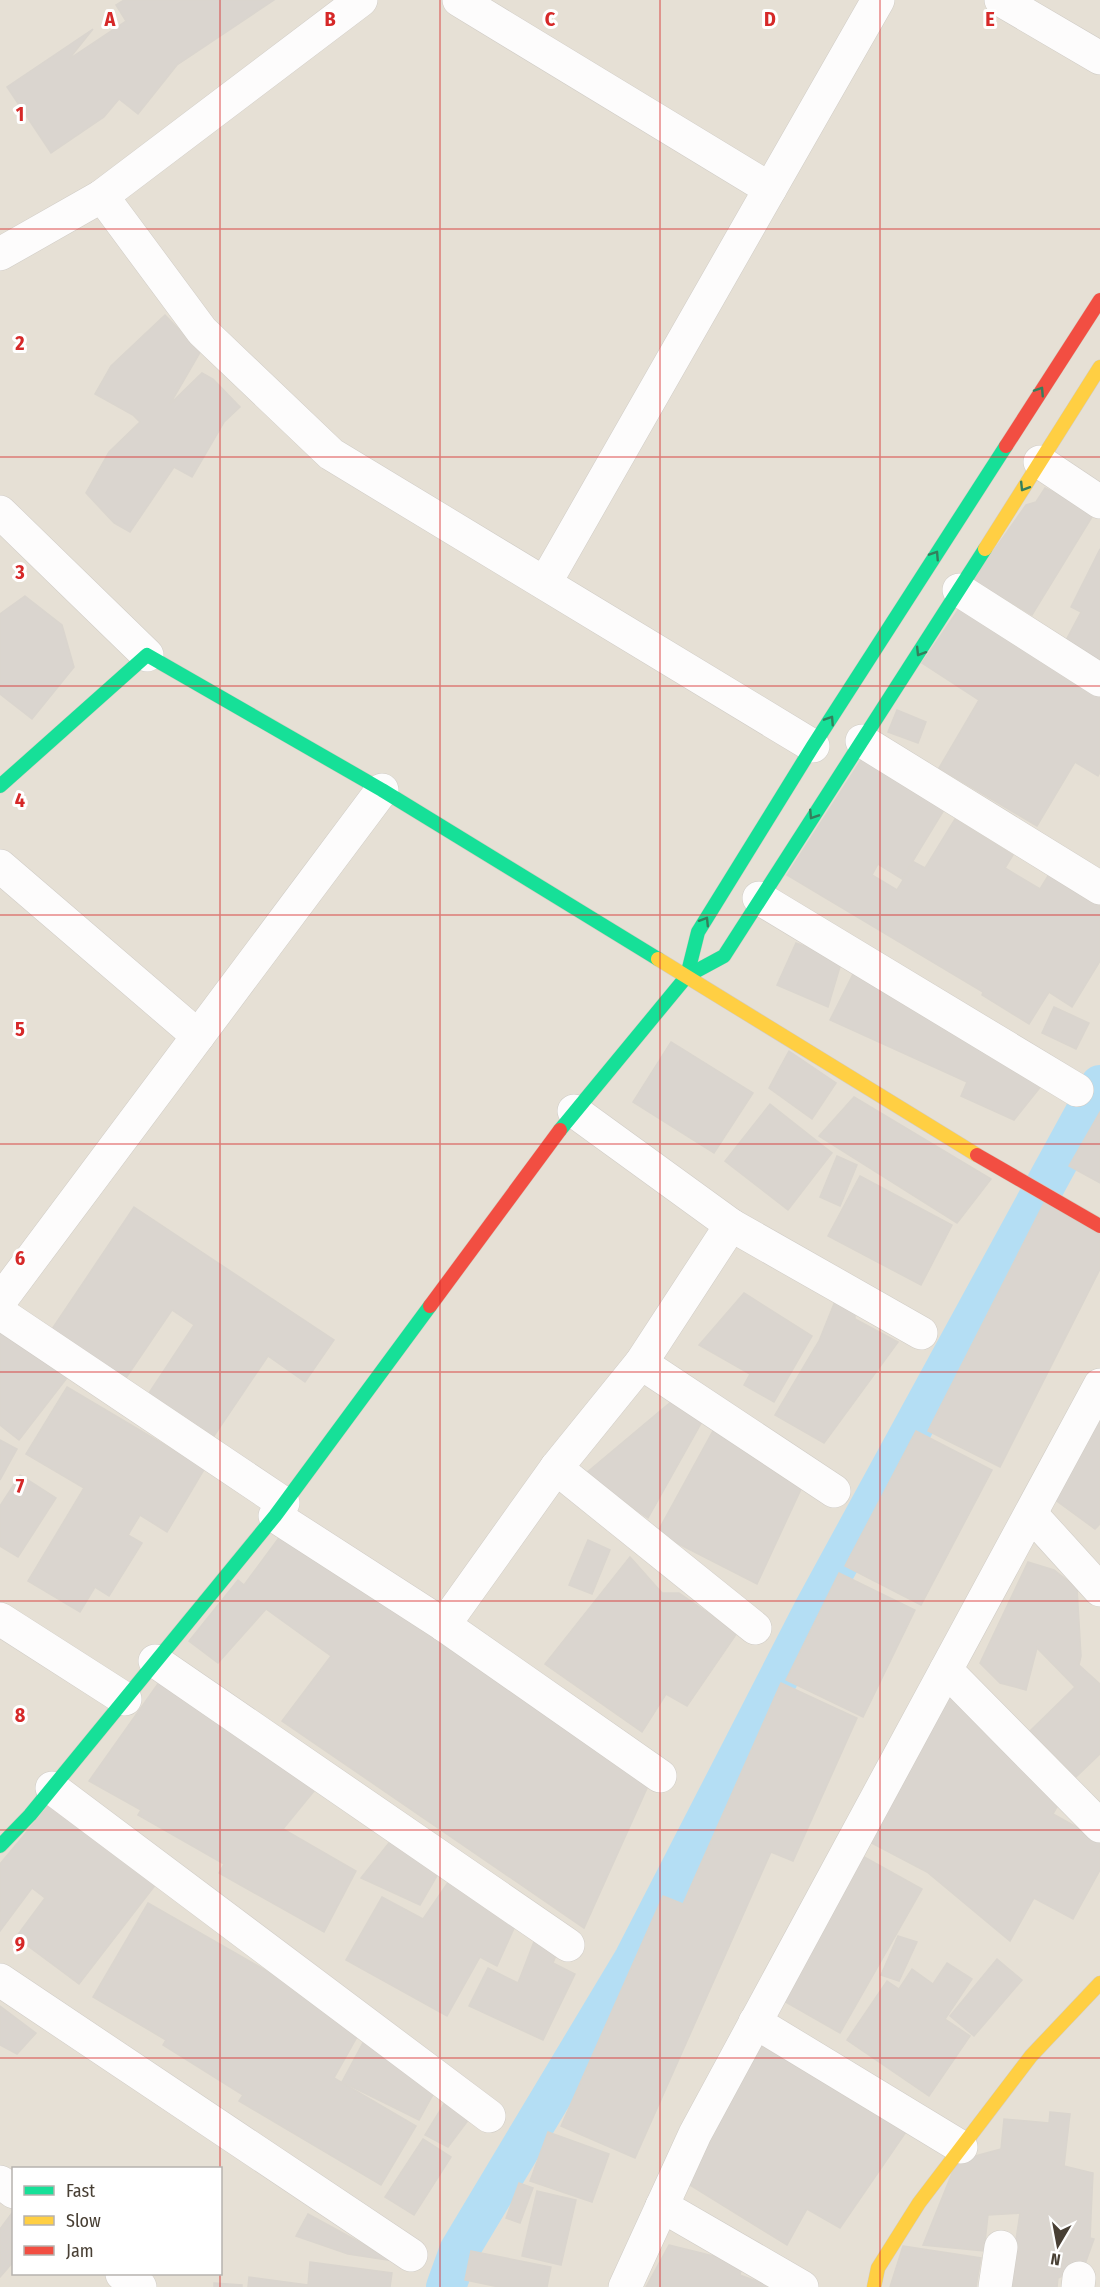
<svg xmlns="http://www.w3.org/2000/svg" width="1100" height="2287" font-family="'Fira Sans Condensed',sans-serif">
  <style>
    .residential { fill: #e6e0d5; fill-rule: evenodd }
    .lines { fill: none; stroke-linecap: round; stroke-linejoin: round }
    .canal { stroke: #b4def4; stroke-width: 40 }
    .building { fill: #dad5cf; stroke: #dad5ce; stroke-width: 1.5 }
    .street-casing { stroke: #d0ccc6; stroke-width: 34 }
    .fast-casing { stroke: #d3ccc0; stroke-width: 15 }
    .slow-casing { stroke: #d3ccc0; stroke-width: 15 }
    .jam-casing { stroke: #d3ccc0; stroke-width: 15 }
    .street { stroke: #fdfcfc; stroke-width: 33 }
    .fast { stroke: #16e098; stroke-width: 14 }
    .slow { stroke: #ffcf43; stroke-width: 14 }
    .jam { stroke: #f24e42; stroke-width: 14 }
    .oneway { stroke: #347f5c }
    .grid { fill: none; stroke: #d62828; stroke-width: 1.5; stroke-opacity: 0.55 }
    .grid-label { font-size: 20px; text-anchor: middle; font-weight: bold; fill: #d62828; stroke: #fff; stroke-width: 6; stroke-linejoin: round; paint-order: stroke }
  </style>
  <rect width="100%" height="100%" fill="#f2eee8"/>
  <path class="residential" d="M0 0H1100V2287H0ZM14 2168H220V2274H14Z"/>
  <g class="lines">
    <polyline class="canal" points="446,2287 459,2251 634,1959 815,1607 1100,1085"/>
  </g>
  <g class="building">
    <polygon points="124,0 274,0 177,65 138,114 119,99 104,117 51,153 7,87 93,29 69,59 126,21 116,5"/>
    <polygon points="165,315 192,343 202,349 170,404 202,373 213,379 240,407 224,422 192,477 174,467 130,532 114,523 86,493 109,452 140,422 133,415 95,394 111,366"/>
    <polygon points="1045,488 1095,512 1032,615 973,580 1026,505 1036,502"/>
    <polygon points="1100,549 1100,665 1063,646 1081,612 1071,607"/>
    <polygon points="25,596 62,625 74,667 32,719 0,694 0,614"/>
    <polygon points="960,607 1100,691 1100,772 1098,776 1075,762 1037,826 939,768 979,700 922,663"/>
    <polygon points="897,710 926,722 918,743 888,732"/>
    <polygon points="863,757 947,805 902,879 878,864 872,875 897,890 914,862 925,868 955,819 1013,855 1005,868 1040,889 1051,871 1100,903 1100,961 1072,1007 1049,992 1029,1024 982,995 983,992 787,875"/>
    <polygon points="796,943 842,960 828,1007 777,985"/>
    <polygon points="855,970 1042,1085 1014,1120 961,1096 967,1082 830,1020"/>
    <polygon points="1054,1007 1089,1023 1076,1049 1042,1033"/>
    <polygon points="671,1042 753,1093 714,1153 633,1102"/>
    <polygon points="789,1051 836,1083 812,1119 769,1088"/>
    <polygon points="854,1097 991,1179 957,1223 819,1136"/>
    <polygon points="770,1104 832,1153 788,1210 725,1161"/>
    <polygon points="1100,1112 1100,1183 1069,1166"/>
    <polygon points="837,1156 857,1165 840,1206 820,1197"/>
    <polygon points="860,1176 952,1225 921,1285 828,1236"/>
    <polygon points="1045,1201 1100,1229 1100,1269 1000,1467 928,1431"/>
    <polygon points="134,1207 334,1340 305,1382 268,1356 214,1436 149,1393 194,1325 172,1310 126,1378 52,1329"/>
    <polygon points="744,1293 812,1336 774,1402 744,1385 750,1374 699,1345"/>
    <polygon points="838,1294 855,1302 855,1319 898,1342 824,1443 775,1415 819,1341"/>
    <polygon points="0,1324 70,1374 19,1440 0,1425"/>
    <polygon points="67,1387 185,1457 212,1456 167,1532 140,1515 128,1535 142,1543 109,1596 95,1587 80,1612 28,1581 84,1488 26,1454"/>
    <polygon points="671,1402 704,1418 648,1518 584,1475"/>
    <polygon points="1100,1417 1100,1524 1095,1529 1050,1496"/>
    <polygon points="714,1429 765,1458 777,1474 802,1487 757,1584 657,1533"/>
    <polygon points="916,1431 992,1470 921,1605 845,1566"/>
    <polygon points="0,1440 17,1449 0,1480"/>
    <polygon points="20,1475 56,1498 18,1557 0,1546 0,1506"/>
    <polygon points="281,1535 361,1581 648,1786 584,1928 282,1721 331,1656 266,1609 218,1663 189,1641 238,1580 244,1585"/>
    <polygon points="588,1540 610,1550 592,1594 569,1585"/>
    <polygon points="630,1557 662,1593 679,1593 737,1633 687,1706 666,1694 642,1732 545,1664"/>
    <polygon points="1028,1562 1054,1570 1077,1588 1081,1656 1079,1665 1100,1684 1100,1754 1076,1777 1030,1731 1075,1687 1037,1648 1026,1690 1000,1683 980,1663"/>
    <polygon points="839,1573 915,1610 863,1717 786,1680"/>
    <polygon points="162,1678 315,1790 283,1829 356,1871 324,1932 219,1873 224,1864 138,1815 141,1810 89,1781"/>
    <polygon points="781,1683 857,1718 793,1861 771,1852 635,2158 561,2126 663,1896 683,1904"/>
    <polygon points="950,1689 1062,1798 1053,1814 1100,1840 1100,1870 1073,1919 1034,1898 1010,1941 927,1872 862,1838"/>
    <polygon points="55,1798 160,1879 79,1984 16,1937 45,1898 32,1888 0,1931 0,1864"/>
    <polygon points="389,1843 442,1867 420,1905 361,1878"/>
    <polygon points="857,1853 922,1889 840,2033 775,1996"/>
    <polygon points="453,1875 515,1926 497,1966 480,1957 447,2016 346,1960 382,1897 423,1919"/>
    <polygon points="148,1903 286,1982 294,1991 357,2037 334,2078 416,2126 381,2185 239,2101 243,2095 163,2045 166,2040 93,1997"/>
    <polygon points="898,1936 917,1942 899,1981 881,1975"/>
    <polygon points="535,1939 558,1950 553,1963 575,1974 543,2040 469,2006 488,1968 518,1983"/>
    <polygon points="997,1959 1022,1980 974,2036 950,2016"/>
    <polygon points="947,1963 972,1979 945,2019 970,2036 929,2096 847,2040 887,1981 899,1989 912,1969 933,1984"/>
    <polygon points="0,2006 36,2033 17,2054 0,2045"/>
    <polygon points="365,2039 436,2089 419,2120 342,2082"/>
    <polygon points="758,2044 908,2129 840,2228 807,2209 787,2245 685,2182"/>
    <polygon points="447,2099 472,2115 448,2147 425,2135"/>
    <polygon points="1050,2112 1070,2114 1064,2166 1093,2173 1090,2238 1094,2239 1084,2267 1058,2278 1057,2287 1009,2287 1020,2213 988,2215 984,2251 923,2245 957,2161 1001,2149 1004,2119 1049,2123"/>
    <polygon points="548,2132 609,2154 592,2202 530,2181"/>
    <polygon points="423,2139 451,2157 414,2215 385,2197"/>
    <polygon points="519,2183 533,2188 520,2223 506,2218"/>
    <polygon points="537,2191 576,2200 561,2265 522,2256"/>
    <polygon points="12,2213 14,2261 0,2277 0,2229"/>
    <polygon points="308,2214 394,2261 348,2254 296,2236"/>
    <polygon points="669,2245 742,2263 740,2275 772,2287 646,2287"/>
    <polygon points="903,2246 981,2258 976,2287 890,2287"/>
    <polygon points="471,2251 551,2267 547,2287 499,2287 465,2280"/>
    <polygon points="310,2262 392,2273 390,2287 248,2287 249,2277 308,2285"/>
    <polygon points="214,2283 242,2285 242,2287 214,2287"/>
  </g>
  <g class="lines">
    <g class="street-casing">
      <g id="street">
        <polyline points="459,0 770,189"/>
        <polyline points="1001,0 1100,58"/>
        <polyline points="102,196 361,0"/>
        <polyline points="0,254 102,196 202,331 331,454 813,746"/>
        <polyline points="1040,462 1100,502"/>
        <polyline points="0,512 147,655"/>
        <polyline points="545,583 878,0"/>
        <polyline points="959,590 1100,680"/>
        <polyline points="862,741 1100,888"/>
        <polyline points="0,866 198,1036"/>
        <polyline points="759,898 1077,1090"/>
        <polyline points="574,1111 731,1225 921,1333"/>
        <polyline points="0,1301 382,790"/>
        <polyline points="0,1313 283,1503"/>
        <polyline points="641,1363 834,1491"/>
        <polyline points="556,1468 755,1628"/>
        <polyline points="1031,1514 1100,1590"/>
        <polyline points="275,1516 444,1625 660,1776"/>
        <polyline points="0,1619 125,1699"/>
        <polyline points="444,1625 556,1468 641,1363 731,1225"/>
        <polyline points="155,1661 568,1945"/>
        <polyline points="946,1670 1100,1826"/>
        <polyline points="52,1788 489,2116"/>
        <polyline points="0,1980 411,2255"/>
        <polyline points="755,2022 961,2147"/>
        <polyline points="0,2182 14,2192"/>
        <polyline points="662,2206 802,2287"/>
        <polyline points="122,2274 140,2287"/>
        <polyline points="625,2287 695,2134 1100,1385"/>
        <polyline points="995,2287 1001,2247"/>
        <polyline points="1078,2287 1079,2278"/>
      </g>
    </g>
    <g class="fast-casing">
      <g id="fast">
        <polyline points="0,786 147,655 382,790 658,959"/>
        <polyline points="687,976 698,932 813,746 1006,446"/>
        <polyline points="560,1130 687,976 724,956 985,549"/>
        <polyline points="0,1846 30,1815 275,1516 430,1306"/>
      </g>
    </g>
    <g class="slow-casing">
      <g id="slow">
        <polyline points="985,549 1100,367"/>
        <polyline points="658,959 977,1155"/>
        <polyline points="874,2287 878,2268 919,2203 1031,2056 1100,1983"/>
      </g>
    </g>
    <g class="jam-casing">
      <g id="jam">
        <polyline points="1006,446 1100,300"/>
        <polyline points="977,1155 1100,1226"/>
        <polyline points="430,1306 560,1130"/>
      </g>
    </g>
    <use href="#street" class="street"/>
    <use href="#fast" class="fast"/>
    <use href="#slow" class="slow"/>
    <use href="#jam" class="jam"/>
  </g>
  <defs><path id="oneway-chevron" d="M-2-3.5L2.5 0L-2 3.5" fill="none" stroke-width="1.6" stroke-linecap="round" stroke-linejoin="round" transform="scale(1.5)"/></defs>
  <g class="oneway">
    <use href="#oneway-chevron" transform="translate(1040 391) rotate(-57)"/>
    <use href="#oneway-chevron" transform="translate(1024 487) rotate(122)"/>
    <use href="#oneway-chevron" transform="translate(935 555) rotate(-57)"/>
    <use href="#oneway-chevron" transform="translate(920 652) rotate(122)"/>
    <use href="#oneway-chevron" transform="translate(830 720) rotate(-57)"/>
    <use href="#oneway-chevron" transform="translate(813 815) rotate(123)"/>
    <use href="#oneway-chevron" transform="translate(705 921) rotate(-58)"/>
  </g>
  <path class="grid" d="M220 0V2168M440 0V2287M660 0V2287M880 0V2287M0 229H1100M0 457H1100M0 686H1100M0 915H1100M0 1144H1100M0 1372H1100M0 1601H1100M0 1830H1100M0 2058H1100M220 2274V2287"/>
  <g class="grid-label">
    <text x="110" y="26">A</text>
    <text x="330" y="26">B</text>
    <text x="550" y="26">C</text>
    <text x="770" y="26">D</text>
    <text x="990" y="26">E</text>
    <text x="20" y="121">1</text>
    <text x="20" y="350">2</text>
    <text x="20" y="579">3</text>
    <text x="20" y="807">4</text>
    <text x="20" y="1036">5</text>
    <text x="20" y="1265">6</text>
    <text x="20" y="1493">7</text>
    <text x="20" y="1722">8</text>
    <text x="20" y="1951">9</text>
  </g>
  <rect x="12" y="2167" width="210" height="108" fill="#ffffff" stroke="#b6b2ae" stroke-width="1.5"/>
  <rect x="24" y="2186" width="30" height="9" fill="#16e098" stroke="#b6b2ae" stroke-width="1.5"/>
  <text x="66" y="2197" font-size="18" fill="#483f34">Fast</text>
  <rect x="24" y="2216" width="30" height="9" fill="#ffcf43" stroke="#b6b2ae" stroke-width="1.5"/>
  <text x="66" y="2227" font-size="18" fill="#483f34">Slow</text>
  <rect x="24" y="2246" width="30" height="9" fill="#f24e42" stroke="#b6b2ae" stroke-width="1.5"/>
  <text x="66" y="2257" font-size="18" fill="#483f34">Jam</text>
  <g transform="translate(1058 2245) rotate(190)" stroke="#ffffff" stroke-width="4.5" paint-order="stroke">
  <path d="M0-4.5L10 22L0 15L-10 22Z" fill="#483f34"/>
  <text y="-9" font-size="16" font-weight="bold" text-anchor="middle" fill="#483f34">N</text>
  </g>
</svg>
